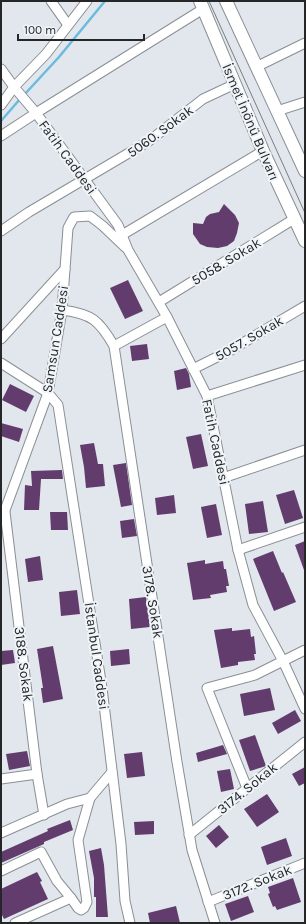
<svg xmlns="http://www.w3.org/2000/svg" width="306" height="924" font-family="Karla,sans-serif">
  <style>
    .lines { fill: none; stroke-linecap: round; stroke-linejoin: round }
    .stream { stroke: #6bbbde; stroke-width: 2.5 }
    .building { fill: #633c6e }
    .minor-casing { stroke: #8a8f94; stroke-width: 11 }
    .major-casing { stroke: #8a8f94; stroke-width: 14 }
    .minor { stroke: #fff; stroke-width: 9 }
    .major { stroke: #fff; stroke-width: 12 }
    .tram { stroke: #797d80; stroke-width: 1 }
    .labels { text-anchor: middle; stroke-width: 4; stroke-linejoin: round; paint-order: stroke }
    .street-label { font-size: 14px; fill: #242627; stroke: #eff4f9 }
  </style>
  <rect width="100%" height="100%" fill="#e1e7ec"/>
  <g class="lines">
    <g class="stream">
      <polyline points="24,95 59,57 105,1"/>
      <polyline points="1,121 20,99"/>
    </g>
  </g>
  <g class="building">
    <polygon points="224,204 235,215 239,223 237,233 234,241 227,246 218,248 207,247 200,244 193,234 193,223 203,224 206,217 210,214 219,212"/>
    <polygon points="128,280 143,311 125,319 110,288"/>
    <polygon points="147,344 149,359 132,361 130,346"/>
    <polygon points="186,368 189,374 191,387 177,390 174,371"/>
    <polygon points="10,384 34,396 26,412 2,400"/>
    <polygon points="1,423 23,429 19,442 1,436"/>
    <polygon points="201,434 208,466 193,469 186,437"/>
    <polygon points="94,443 98,464 103,464 105,486 86,488 84,467 80,445"/>
    <polygon points="126,463 132,505 121,507 113,465"/>
    <polygon points="62,470 63,479 41,479 39,510 24,510 25,485 32,486 31,471"/>
    <polygon points="294,490 303,518 285,524 276,495"/>
    <polygon points="174,495 176,513 157,515 155,498"/>
    <polygon points="263,501 268,532 249,534 245,504"/>
    <polygon points="216,504 222,535 207,538 201,507"/>
    <polygon points="50,512 67,512 68,530 51,530"/>
    <polygon points="134,519 137,536 122,538 120,521"/>
    <polygon points="305,541 305,570 304,570 295,545"/>
    <polygon points="273,551 282,573 283,572 296,602 274,611 253,559"/>
    <polygon points="40,556 43,580 28,582 25,559"/>
    <polygon points="205,560 205,564 223,561 224,569 226,569 229,586 226,586 227,592 210,595 211,598 193,600 187,563"/>
    <polygon points="77,590 80,614 61,616 59,592"/>
    <polygon points="146,597 150,627 131,629 129,599"/>
    <polygon points="232,628 232,631 250,629 251,637 254,636 256,654 254,654 255,660 238,662 238,665 221,668 214,630"/>
    <polygon points="53,646 63,699 43,703 41,688 43,688 37,649"/>
    <polygon points="129,649 130,664 111,666 110,651"/>
    <polygon points="13,650 15,663 1,665 1,651"/>
    <polygon points="270,688 275,710 244,716 240,694"/>
    <polygon points="295,710 301,721 278,734 272,723"/>
    <polygon points="255,735 266,766 250,771 239,740"/>
    <polygon points="223,745 227,754 198,762 196,753"/>
    <polygon points="27,751 30,766 9,770 6,754"/>
    <polygon points="142,752 145,776 127,778 124,754"/>
    <polygon points="305,767 305,783 299,786 292,774"/>
    <polygon points="230,769 234,789 221,792 217,771"/>
    <polygon points="267,794 279,812 257,827 244,809"/>
    <polygon points="70,820 73,830 44,842 44,844 1,863 1,852 48,831 47,829"/>
    <polygon points="154,821 154,834 135,835 134,822"/>
    <polygon points="219,825 229,837 216,848 206,836"/>
    <polygon points="286,838 292,856 267,865 261,847"/>
    <polygon points="101,848 104,865 108,917 96,917 96,897 94,897 94,878 89,851"/>
    <polygon points="37,872 42,881 40,882 48,899 4,919 1,913 1,889"/>
    <polygon points="293,878 301,902 277,910 275,906 273,907 268,894 270,893 268,887"/>
    <polygon points="248,896 254,912 231,921 225,904"/>
    <polygon points="176,906 180,923 150,923 148,913"/>
  </g>
  <g class="lines">
    <g class="minor-casing">
      <g id="minor">
        <polyline points="51,1 68,25"/>
        <polyline points="256,67 305,43"/>
        <polyline points="1,69 14,87 36,113 118,225 128,250 167,317 207,396 238,550 253,605 283,661 305,709"/>
        <polyline points="1,105 14,87 46,54 87,1"/>
        <polyline points="277,111 305,102"/>
        <polyline points="1,136 36,113 203,9"/>
        <polyline points="1,231 29,212 149,141 203,99 235,84"/>
        <polyline points="122,235 263,151"/>
        <polyline points="159,302 294,219"/>
        <path d="M62 310C92 314 99 320 114 346L177 762 192 850 215 923"/>
        <polyline points="1,339 65,269"/>
        <polyline points="114,346 167,317"/>
        <polyline points="1,363 48,393 58,405 102,688 121,844 125,901 130,923"/>
        <polyline points="193,369 231,350 305,306"/>
        <polyline points="207,396 305,365"/>
        <polyline points="223,478 305,450"/>
        <polyline points="5,512 37,774 44,815"/>
        <polyline points="1,521 48,393 62,310 68,228 74,217 90,216 103,226 125,247"/>
        <polyline points="238,550 305,527"/>
        <polyline points="1,779 37,774"/>
        <polyline points="247,788 207,688 255,675 305,650"/>
        <polyline points="1,833 67,804 90,798 112,772"/>
        <polyline points="189,835 305,742"/>
        <polyline points="1,871 41,852 57,881 71,898 78,908 81,910 84,908 87,902 78,840 90,798"/>
        <polyline points="208,902 305,863"/>
        <polyline points="15,923 71,898"/>
      </g>
    </g>
    <g class="major-casing">
      <g id="major">
        <polyline points="200,1 263,151 305,241"/>
        <polyline points="226,1 305,171"/>
      </g>
    </g>
    <use href="#minor" class="minor"/>
    <use href="#major" class="major"/>
    <polyline class="tram" points="209,1 305,213"/>
  </g>
  <g class="labels">
    <g class="street-label">
      <text transform="translate(251 122) rotate(67)" y="5">İsmet İnönü Bulvarı</text>
      <text transform="translate(160 131) rotate(-36)" y="5">5060. Sokak</text>
      <text transform="translate(68 157) rotate(54)" y="5">Fatih Caddesi</text>
      <text transform="translate(226 261) rotate(-31)" y="5">5058. Sokak</text>
      <text transform="translate(249 338) rotate(-30)" y="5">5057. Sokak</text>
      <text transform="translate(55 339) rotate(-81)" y="5">Samsun Caddesi</text>
      <text transform="translate(216 442) rotate(78)" y="5">Fatih Caddesi</text>
      <text transform="translate(153 602) rotate(81)" y="5">3178. Sokak</text>
      <text transform="translate(97 656) rotate(82)" y="5">İstanbul Caddesi</text>
      <text transform="translate(24 664) rotate(83)" y="5">3188. Sokak</text>
      <text transform="translate(247 788) rotate(-39)" y="5">3174. Sokak</text>
      <text transform="translate(257 882) rotate(-22)" y="5">3172. Sokak</text>
    </g>
  </g>
  <rect width="306" height="924" fill="none" stroke="#242627" stroke-width="4"/>
  <path d="M18 34v6h126v-6" fill="none" stroke="#242627" stroke-width="2"/>
  <text x="24" y="34" font-size="12" fill="#242627" stroke="#eff4f9" stroke-width="3" paint-order="stroke">100 m</text>
</svg>
